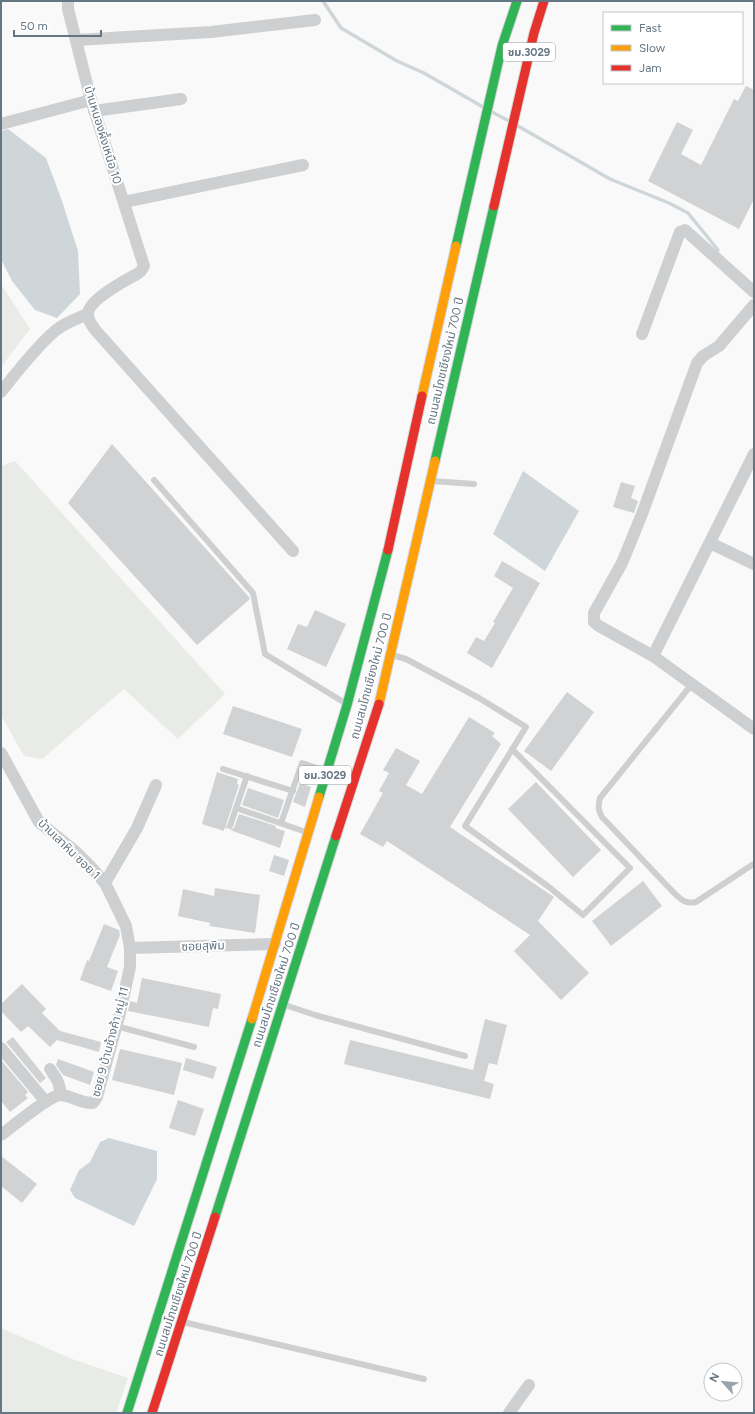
<svg xmlns="http://www.w3.org/2000/svg" width="755" height="1414" font-family="Figtree,'Noto Sans Thai',sans-serif">
  <style>
    .green { fill: #e8ebe6 }
    .water { fill: #ced6d9 }
    .lines { fill: none; stroke-linecap: round; stroke-linejoin: round }
    .stream { stroke: #ced6d9; stroke-width: 3.5 }
    .building { fill: #d0d2d3 }
    .fast-casing { stroke: #d5d6d7; stroke-width: 11 }
    .slow-casing { stroke: #d5d6d7; stroke-width: 11 }
    .jam-casing { stroke: #d5d6d7; stroke-width: 11 }
    .lane { stroke: #cecfd0; stroke-width: 6 }
    .street { stroke: #cecfd0; stroke-width: 12 }
    .fast { stroke: #30b455; stroke-width: 9 }
    .slow { stroke: #ff9f0a; stroke-width: 9 }
    .jam { stroke: #e5322d; stroke-width: 9 }
    .labels { text-anchor: middle; stroke-width: 4; stroke-linejoin: round; paint-order: stroke }
    .shield { fill: #fff; stroke: #939fa8; stroke-width: 1 }
    .shield-label { font-size: 11px; font-weight: bold; fill: #657683 }
    .street-label { font-size: 12px; fill: #657683; stroke: #fff }
  </style>
  <rect width="100%" height="100%" fill="#f9f9f9"/>
  <g class="green">
    <polygon points="1,284 30,329 1,367"/>
    <polygon points="15,461 225,694 178,739 124,689 42,759 24,756 1,715 1,466"/>
    <polygon points="1,1328 72,1359 128,1378 116,1413 1,1413"/>
  </g>
  <g class="water">
    <polygon points="8,129 46,158 61,198 78,251 80,294 57,318 35,310 12,281 1,259 1,131"/>
    <polygon points="523,471 579,511 545,571 493,534"/>
    <polygon points="109,1138 157,1151 157,1179 134,1226 75,1198 70,1190 79,1170 90,1162 100,1142"/>
  </g>
  <g class="lines">
    <g class="stream">
      <polyline points="323,1 341,28 397,61 424,73 483,107"/>
      <polyline points="492,112 509,121"/>
      <polyline points="518,126 610,179 669,203 688,213 718,250"/>
    </g>
  </g>
  <g class="building">
    <polygon points="746,86 754,90 754,199 739,229 648,181 677,122 693,130 681,154 701,165 734,99 738,101"/>
    <polygon points="112,444 249,597 250,599 197,645 68,503"/>
    <polygon points="621,482 635,486 631,498 638,501 634,513 613,507"/>
    <polygon points="502,561 540,583 492,668 467,653 476,637 484,641 495,623 493,622 513,588 494,576"/>
    <polygon points="315,610 346,624 326,667 287,649 298,624 307,627"/>
    <polygon points="567,692 594,712 551,771 524,751"/>
    <polygon points="233,706 302,729 292,757 223,734"/>
    <polygon points="469,717 495,733 492,736 501,744 450,827 554,897 538,921 589,973 561,1000 514,951 530,935 387,841 383,847 360,834 383,793 379,791 389,773 383,770 396,748 420,761 406,785 422,794"/>
    <polygon points="217,772 238,779 237,784 239,785 226,825 227,829 224,828 224,831 202,824"/>
    <polygon points="536,782 601,850 573,877 508,809"/>
    <polygon points="300,783 311,787 305,807 293,802"/>
    <polygon points="248,788 284,800 278,818 242,805"/>
    <polygon points="239,814 276,826 275,828 285,831 280,848 230,830 234,828"/>
    <polygon points="274,855 289,860 284,876 269,871"/>
    <polygon points="643,881 662,906 611,946 592,921"/>
    <polygon points="215,888 260,895 255,933 209,926 210,923 178,916 183,889 214,896"/>
    <polygon points="104,924 119,930 120,935 107,967 118,971 111,991 80,980 87,960 89,961"/>
    <polygon points="142,978 221,994 218,1009 213,1008 209,1027 128,1011 130,1001 137,1003"/>
    <polygon points="22,984 46,1009 42,1013 60,1031 101,1042 99,1052 57,1040 50,1047 28,1026 21,1032 1,1011 1,1004"/>
    <polygon points="485,1019 507,1025 497,1065 489,1063 484,1081 494,1084 490,1099 344,1064 350,1040 473,1070"/>
    <polygon points="13,1037 46,1078 40,1083 6,1042"/>
    <polygon points="120,1049 182,1063 174,1095 112,1080"/>
    <polygon points="186,1058 217,1067 213,1079 183,1070"/>
    <polygon points="58,1059 94,1072 90,1085 63,1075 56,1065"/>
    <polygon points="1,1060 28,1092 25,1095 28,1098 10,1112 1,1101"/>
    <polygon points="178,1100 204,1109 195,1136 169,1128"/>
    <polygon points="1,1156 37,1184 22,1203 1,1186"/>
  </g>
  <g class="lines">
    <g class="fast-casing">
      <g id="fast">
        <polyline points="456,246 502,46 517,1"/>
        <polyline points="435,461 494,206"/>
        <polyline points="319,797 347,705 388,550"/>
        <polyline points="215,1217 336,836"/>
        <polyline points="127,1413 252,1019"/>
      </g>
    </g>
    <g class="slow-casing">
      <g id="slow">
        <polyline points="422,396 456,246"/>
        <polyline points="379,704 435,461"/>
        <polyline points="252,1019 319,797"/>
      </g>
    </g>
    <g class="jam-casing">
      <g id="jam">
        <polyline points="494,206 534,33 544,1"/>
        <polyline points="388,550 422,396"/>
        <polyline points="336,836 379,704"/>
        <polyline points="152,1413 215,1217"/>
      </g>
    </g>
    <g class="lane">
      <polyline points="154,480 253,593 265,654 345,703"/>
      <polyline points="432,481 474,484"/>
      <polyline points="392,655 406,659 479,698 526,727 465,826 549,887 583,915 630,868 512,749"/>
      <path d="M692 684 600 798C598 806 598 810 602 817L675 894C683 901 686 904 696 902L752 865"/>
      <polyline points="223,769 293,791"/>
      <polyline points="236,808 306,832"/>
      <polyline points="281,823 302,763 326,771"/>
      <polyline points="230,826 247,776"/>
      <polyline points="285,1005 315,1015 465,1056"/>
      <polyline points="116,1026 194,1047"/>
      <polyline points="183,1322 424,1379"/>
    </g>
    <g class="street">
      <path d="M68 1V9L91 100 144 266 141 271 137 274C125 281 87 300 88 315 88 321 93 327 97 332L293 551"/>
      <polyline points="76,40 211,32 315,20"/>
      <polyline points="94,111 181,99"/>
      <polyline points="1,124 91,100"/>
      <polyline points="124,202 303,165"/>
      <polyline points="754,305 719,346 703,356 697,363 642,514 622,563 594,613 594,622 599,626 653,656 754,729"/>
      <polyline points="642,334 680,232 685,230 754,292"/>
      <path d="M1 392C17 372 36 347 55 331 64 323 76 319 88 314"/>
      <polyline points="710,543 754,564"/>
      <polyline points="653,656 754,454"/>
      <path d="M1 753 39 822 76 852 91 867 105 883 126 926 130 948V967L120 1013 97 1097 93 1103C81 1104 71 1095 60 1095 49 1096 12 1127 1 1135"/>
      <polyline points="105,883 137,828 156,785"/>
      <polyline points="130,948 275,944"/>
      <polyline points="1,1048 46,1102"/>
      <path d="M50 1069C56 1078 61 1084 60 1095"/>
      <polyline points="509,1413 529,1385"/>
    </g>
    <use href="#fast" class="fast"/>
    <use href="#slow" class="slow"/>
    <use href="#jam" class="jam"/>
  </g>
  <g class="labels">
    <g class="shield">
      <rect x="503" y="43" width="52" height="18" rx="3"/>
      <rect x="299" y="766" width="52" height="18" rx="3"/>
    </g>
    <g class="shield-label">
      <text x="529" y="56">ชม.3029</text>
      <text x="325" y="779">ชม.3029</text>
    </g>
    <g class="street-label">
      <text transform="translate(103 135) rotate(73)" y="4">บ้านหนองผึ้งเหนือ 10</text>
      <text transform="translate(445 361) rotate(-77)" y="4">ถนนสมโภชเชียงใหม่ 700 ปี</text>
      <text transform="translate(371 676) rotate(-75)" y="4">ถนนสมโภชเชียงใหม่ 700 ปี</text>
      <text transform="translate(69 849) rotate(44)" y="4">บ้านเสาหิน ซอย 1</text>
      <text transform="translate(203 946) rotate(-2)" y="4">ซอยสุพิม</text>
      <text transform="translate(276 985) rotate(-72)" y="4">ถนนสมโภชเชียงใหม่ 700 ปี</text>
      <text transform="translate(110 1042) rotate(-75)" y="4">ซอย 9 บ้านช้างค้า หมู่ 11</text>
      <text transform="translate(178 1294) rotate(-72)" y="4">ถนนสมโภชเชียงใหม่ 700 ปี</text>
    </g>
  </g>
  <rect width="755" height="1414" fill="none" stroke="#657683" stroke-width="4"/>
  <rect x="603" y="12" width="140" height="72" fill="#ffffff" stroke="#c1c8cd"/>
  <rect x="611" y="25" width="20" height="6" fill="#30b455" stroke="#c1c8cd"/>
  <text x="639" y="32" font-size="12" fill="#657683">Fast</text>
  <rect x="611" y="45" width="20" height="6" fill="#ff9f0a" stroke="#c1c8cd"/>
  <text x="639" y="52" font-size="12" fill="#657683">Slow</text>
  <rect x="611" y="65" width="20" height="6" fill="#e5322d" stroke="#c1c8cd"/>
  <text x="639" y="72" font-size="12" fill="#657683">Jam</text>
  <g transform="translate(723 1382) rotate(297)"><circle r="19" fill="#ffffff" stroke="#c1c8cd"/>
  <path d="M0-3L7 15L0 10L-7 15Z" fill="#99a4ac"/>
  <text y="-6" font-size="11" font-weight="bold" text-anchor="middle" fill="#657683">N</text>
  </g>
  <path d="M14 30v6h87v-6" fill="none" stroke="#657683" stroke-width="2"/>
  <text x="20" y="30" font-size="12" fill="#657683" stroke="#ffffff" stroke-width="3" paint-order="stroke">50 m</text>
</svg>
